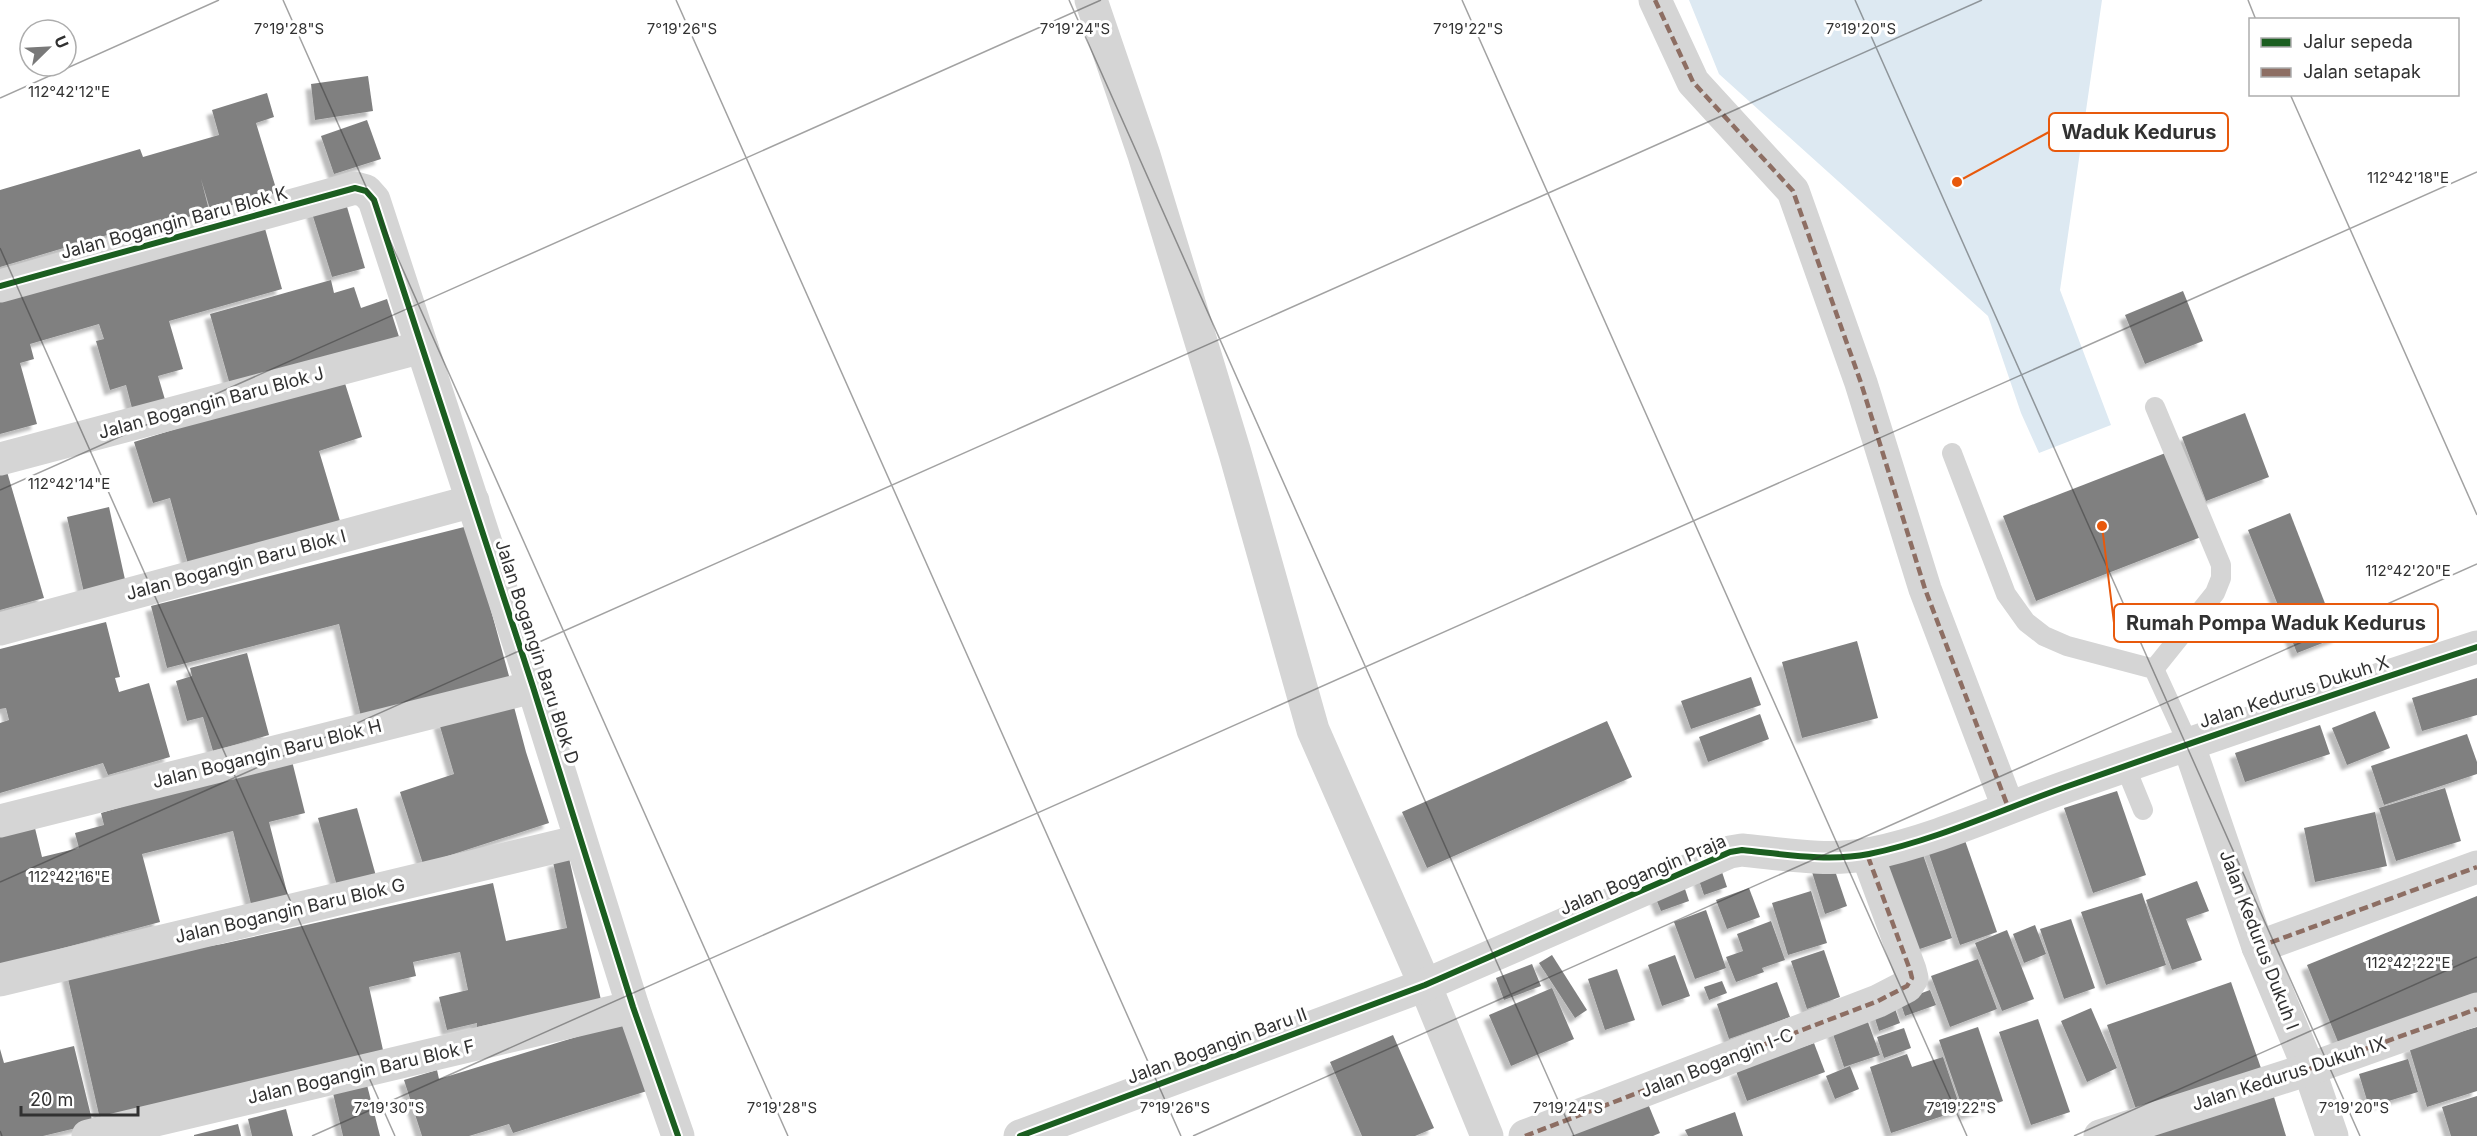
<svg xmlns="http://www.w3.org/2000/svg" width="2477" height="1136" font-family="Inter,sans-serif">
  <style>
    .water { fill: #dde9f2 }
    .building { fill: #808080; filter: url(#shadow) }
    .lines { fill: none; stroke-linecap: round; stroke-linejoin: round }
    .lane { stroke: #d5d5d5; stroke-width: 20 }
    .street { stroke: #d5d5d5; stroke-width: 33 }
    .quiet { stroke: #8d6e63; stroke-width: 4.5; stroke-dasharray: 9 4.5; stroke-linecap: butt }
    .cycleway-casing { stroke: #fff; stroke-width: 10 }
    .cycleway { stroke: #1b5e20; stroke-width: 6 }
    .ticks { fill: none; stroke: #313131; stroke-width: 1.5; stroke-opacity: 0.45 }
    .labels { text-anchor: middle; stroke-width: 6; stroke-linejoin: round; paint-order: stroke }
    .street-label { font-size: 18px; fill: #313131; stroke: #fff }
    .ticks-label { font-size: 15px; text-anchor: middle; fill: #313131; stroke: #fff; stroke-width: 6; stroke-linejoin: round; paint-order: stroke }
    .leader { fill: none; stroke: #e8590c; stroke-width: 2 }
    .callout-dot { fill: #e8590c; stroke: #fff; stroke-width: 2 }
    .callout { fill: #fff; stroke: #e8590c; stroke-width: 2 }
    .callout-label { font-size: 20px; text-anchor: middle; font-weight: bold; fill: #313131 }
  </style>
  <defs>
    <filter id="shadow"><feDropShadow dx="-5.5" dy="5.5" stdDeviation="1.5" flood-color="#0004"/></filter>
  </defs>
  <rect width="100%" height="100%" fill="#fff"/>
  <polygon class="water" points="1689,0 2102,0 2060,290 2111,425 2039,453 2021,413 1988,316 1719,74"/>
  <g class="building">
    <polygon points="368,76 373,111 315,120 311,84"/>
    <polygon points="267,93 274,117 256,123 278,195 212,216 201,179 210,214 164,229 161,219 0,267 0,190 140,149 143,157 219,135 212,110"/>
    <polygon points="367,120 381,159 334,174 321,136"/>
    <polygon points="345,200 365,268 332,277 311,210"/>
    <polygon points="264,225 282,289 169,321 183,369 158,376 166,403 133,412 126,385 110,390 96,341 104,339 99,324 30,344 34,359 20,363 37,424 0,434 0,300"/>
    <polygon points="331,280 334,293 354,287 361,308 387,299 401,343 230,385 210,314"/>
    <polygon points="2183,291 2203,341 2145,364 2125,315"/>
    <polygon points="343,377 362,437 319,451 340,521 188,564 170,498 153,503 134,442"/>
    <polygon points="2245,413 2269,477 2206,501 2182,437"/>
    <polygon points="2168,452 2201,537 2036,601 2003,516"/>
    <polygon points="5,465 44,598 0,610 0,467"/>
    <polygon points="109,507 126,584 84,593 67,517"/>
    <polygon points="2290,513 2338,637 2297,653 2248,530"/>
    <polygon points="468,526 512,687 363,725 339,624 167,668 151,606"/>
    <polygon points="106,622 120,677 115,678 119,692 149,683 170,757 108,775 103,763 0,793 0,723 9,720 6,708 0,709 0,649"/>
    <polygon points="1857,641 1878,718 1802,738 1782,662"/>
    <polygon points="247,653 269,735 213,751 203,717 187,721 176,681 192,676 190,668"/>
    <polygon points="1751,677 1761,705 1691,729 1681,701"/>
    <polygon points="2477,678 2477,715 2422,731 2412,698"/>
    <polygon points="513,703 526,752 549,823 423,864 400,792 454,774 439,723"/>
    <polygon points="2375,711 2390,748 2347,765 2332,728"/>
    <polygon points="1760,714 1769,739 1708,762 1699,737"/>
    <polygon points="1607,721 1632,777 1427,868 1402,812"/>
    <polygon points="2320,725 2330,754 2245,782 2235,753"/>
    <polygon points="2467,734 2477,762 2477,774 2384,805 2371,766"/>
    <polygon points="291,757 305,813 269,822 289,900 252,908 233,831 142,854 160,922 0,965 0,833 34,824 42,857 79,848 75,833 104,825 101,813"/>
    <polygon points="2445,788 2461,841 2396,861 2379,808"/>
    <polygon points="2117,791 2146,875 2093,893 2064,808"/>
    <polygon points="357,808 376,876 337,886 318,818"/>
    <polygon points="2375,812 2387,866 2315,882 2304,828"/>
    <polygon points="1961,829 1997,932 1960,945 1925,842"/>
    <polygon points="1921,849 1952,938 1908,953 1877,864"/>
    <polygon points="569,858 601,1000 477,1027 477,1023 447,1030 439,997 468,990 460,952 413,962 416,976 369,987 383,1050 100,1119 66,970 222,944 493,883 506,941 567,928 553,862"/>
    <polygon points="1833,865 1847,906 1825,914 1812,872"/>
    <polygon points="1720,866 1727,887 1704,895 1697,874"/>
    <polygon points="2197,881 2209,911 2186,919 2202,960 2172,970 2146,900"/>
    <polygon points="1683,883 1689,901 1661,911 1654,894"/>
    <polygon points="1749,888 1760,917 1727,929 1716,900"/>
    <polygon points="1811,891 1827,943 1788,955 1772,903"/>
    <polygon points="2142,893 2166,965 2106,985 2081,912"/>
    <polygon points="2477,896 2477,997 2342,1052 2307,965"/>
    <polygon points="1706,910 1726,968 1695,979 1674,922"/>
    <polygon points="2071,919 2095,988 2064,999 2040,929"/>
    <polygon points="1771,921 1785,960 1762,968 1764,972 1736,982 1726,957 1743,951 1737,934"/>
    <polygon points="2035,925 2046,954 2024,963 2013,934"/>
    <polygon points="2007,930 2034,999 2002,1011 1975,943"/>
    <polygon points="1824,950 1840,997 1807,1009 1791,961"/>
    <polygon points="1552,955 1587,1010 1575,1018 1539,963"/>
    <polygon points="1675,955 1690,996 1662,1006 1648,965"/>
    <polygon points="1978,959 1997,1009 1950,1027 1931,976"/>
    <polygon points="1532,964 1541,986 1504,1000 1496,978"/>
    <polygon points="1617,969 1635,1020 1605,1030 1588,979"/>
    <polygon points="1722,981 1727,993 1709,1000 1704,987"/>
    <polygon points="1777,982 1790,1017 1729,1039 1717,1004"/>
    <polygon points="2231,982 2262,1071 2138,1115 2107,1025"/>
    <polygon points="1552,988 1574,1039 1511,1066 1489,1015"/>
    <polygon points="1930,990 1936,1005 1905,1016 1900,1001"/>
    <polygon points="1893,1003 1900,1023 1879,1031 1872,1009"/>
    <polygon points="2091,1008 2117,1068 2087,1082 2061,1021"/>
    <polygon points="1865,1014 1880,1055 1844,1067 1830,1025"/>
    <polygon points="2038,1019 2070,1112 2031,1125 1999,1032"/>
    <polygon points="625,1022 647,1091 513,1133 509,1124 469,1136 422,1136 404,1080 437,1070 439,1079"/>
    <polygon points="1978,1027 2003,1101 1965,1115 1939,1040"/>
    <polygon points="2477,1027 2477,1091 2427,1107 2409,1047"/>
    <polygon points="1904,1028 1911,1048 1884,1058 1877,1037"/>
    <polygon points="1393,1035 1434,1128 1415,1136 1362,1136 1330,1062"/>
    <polygon points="1814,1043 1825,1072 1747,1101 1736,1071"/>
    <polygon points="74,1046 93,1124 43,1136 0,1136 0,1049 4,1063"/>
    <polygon points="1907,1054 1912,1067 1943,1057 1961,1110 1891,1133 1870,1067"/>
    <polygon points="2408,1059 2418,1092 2369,1107 2359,1074"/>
    <polygon points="1850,1066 1859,1089 1835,1099 1826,1076"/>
    <polygon points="367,1085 380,1136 343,1136 333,1093"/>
    <polygon points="1644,1094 1660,1133 1653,1136 1563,1136"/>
    <polygon points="2477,1096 2477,1136 2451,1136 2442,1107"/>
    <polygon points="2274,1097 2286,1136 2147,1136"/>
    <polygon points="286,1109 293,1136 252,1136 248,1119"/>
    <polygon points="1735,1112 1743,1136 1688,1136 1685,1130"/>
    <polygon points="238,1124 241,1136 194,1136 194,1135"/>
  </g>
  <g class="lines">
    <g class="lane">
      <polyline points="1952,453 2006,594 2026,622 2044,636 2067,646 2154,669 2188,743"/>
      <polyline points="2154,669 2215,593 2221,578 2221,565 2155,407"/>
      <polyline points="2125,766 2143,810"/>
    </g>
    <g class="street">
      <polyline points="1091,0 1144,155 1235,453 1313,730 1425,985 1487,1136"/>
      <polyline points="1655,0 1693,82 1793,191 1861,383 1925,589 2008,807"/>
      <polyline points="0,286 355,188 366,191 374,200 533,687 633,1007 678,1136"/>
      <polyline points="0,459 422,347"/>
      <polyline points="0,629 473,501"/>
      <polyline points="2188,743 2258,947 2309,1069 2332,1136"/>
      <polyline points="0,821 533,687"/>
      <polyline points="2258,947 2477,867"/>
      <polyline points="0,980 580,841"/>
      <polyline points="88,1136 633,1007"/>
      <path d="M1020 1136 1425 985 1730 852 1742 850C1783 854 1828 862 1869 854 1938 840 2007 807 2074 784 2208 737 2342 691 2477 647"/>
      <polyline points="1525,1136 1878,1001 1907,986 1912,978 1910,970 1867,854"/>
      <polyline points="2100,1136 2309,1069 2477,1009"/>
    </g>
    <g class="quiet">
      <polyline points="1655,0 1693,82 1793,191 1861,383 1925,589 2008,807"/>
      <polyline points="2258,947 2477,867"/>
      <polyline points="2309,1069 2477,1009"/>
      <polyline points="1525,1136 1878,1001 1907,986 1912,978 1910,970 1867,854"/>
    </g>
    <g class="cycleway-casing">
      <g id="cycleway">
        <polyline points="0,286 355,188 366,191 374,200 533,687 633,1007 678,1136"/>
        <path d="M1020 1136 1425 985 1730 852 1742 850C1783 854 1828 862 1869 854 1938 840 2007 807 2074 784 2208 737 2342 691 2477 647"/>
      </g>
    </g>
    <use href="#cycleway" class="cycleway"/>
  </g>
  <path class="ticks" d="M283 0 788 1136M676 0 1181 1136M1069 0 1574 1136M1462 0 1967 1136M1855 0 2360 1136M2248 0 2256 20M2290 94 2477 515M0 98 219 0M0 248 395 1136M0 490 1101 0M0 882 1982 0M0 1131 2 1136M312 1136 2477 172M1193 1136 2477 564M2074 1136 2477 957"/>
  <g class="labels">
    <g class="street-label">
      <text transform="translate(174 223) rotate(-15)" y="6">Jalan Bogangin Baru Blok K</text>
      <text transform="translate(211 403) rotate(-15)" y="6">Jalan Bogangin Baru Blok J</text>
      <text transform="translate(236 565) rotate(-15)" y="6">Jalan Bogangin Baru Blok I</text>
      <text transform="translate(537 652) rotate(72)" y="6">Jalan Bogangin Baru Blok D</text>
      <text transform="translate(2294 692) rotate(-18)" y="6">Jalan Kedurus Dukuh X</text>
      <text transform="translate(267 754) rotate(-14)" y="6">Jalan Bogangin Baru Blok H</text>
      <text transform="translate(1643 875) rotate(-23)" y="6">Jalan Bogangin Praja</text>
      <text transform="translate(290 911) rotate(-13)" y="6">Jalan Bogangin Baru Blok G</text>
      <text transform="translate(2259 940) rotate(69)" y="6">Jalan Kedurus Dukuh I</text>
      <text transform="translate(1217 1046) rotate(-20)" y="6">Jalan Bogangin Baru II</text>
      <text transform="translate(1717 1063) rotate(-21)" y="6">Jalan Bogangin I-C</text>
      <text transform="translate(361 1072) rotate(-13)" y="6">Jalan Bogangin Baru Blok F</text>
      <text transform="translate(2289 1074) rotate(-18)" y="6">Jalan Kedurus Dukuh IX</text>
    </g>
  </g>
  <g class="ticks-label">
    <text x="289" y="34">7°19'28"S</text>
    <text x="682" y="34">7°19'26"S</text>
    <text x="1468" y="34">7°19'22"S</text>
    <text x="1861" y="34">7°19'20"S</text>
    <text x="1075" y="34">7°19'24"S</text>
    <text x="69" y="97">112°42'12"E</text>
    <text x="2408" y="183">112°42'18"E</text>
    <text x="69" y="489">112°42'14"E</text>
    <text x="2408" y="576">112°42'20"E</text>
    <text x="69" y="882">112°42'16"E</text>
    <text x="2408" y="968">112°42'22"E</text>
    <text x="389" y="1113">7°19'30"S</text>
    <text x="782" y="1113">7°19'28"S</text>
    <text x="1175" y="1113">7°19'26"S</text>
    <text x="1568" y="1113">7°19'24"S</text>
    <text x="1961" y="1113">7°19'22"S</text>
    <text x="2354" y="1113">7°19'20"S</text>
  </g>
  <path class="leader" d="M1957 182L2049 132M2102 526L2114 623"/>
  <g class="callout-dot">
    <circle cx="1957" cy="182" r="6"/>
    <circle cx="2102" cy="526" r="6"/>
  </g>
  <g class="callout">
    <rect x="2049" y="113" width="179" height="38" rx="6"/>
    <rect x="2114" y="604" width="324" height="38" rx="6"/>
  </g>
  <g class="callout-label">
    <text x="2139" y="139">Waduk Kedurus</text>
    <text x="2276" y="630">Rumah Pompa Waduk Kedurus</text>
  </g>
  <rect x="2249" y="18" width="210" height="78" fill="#ffffff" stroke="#adadad" stroke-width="1.5"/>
  <rect x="2261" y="38" width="30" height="9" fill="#1b5e20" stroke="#adadad" stroke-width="1.5"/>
  <text x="2303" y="48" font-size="18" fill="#313131">Jalur sepeda</text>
  <rect x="2261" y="68" width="30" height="9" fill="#8d6e63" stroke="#adadad" stroke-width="1.5"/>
  <text x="2303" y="78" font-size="18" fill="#313131">Jalan setapak</text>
  <g transform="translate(48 48) rotate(66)"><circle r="28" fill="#ffffff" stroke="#adadad" stroke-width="1.5"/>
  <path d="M0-4.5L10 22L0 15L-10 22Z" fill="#797979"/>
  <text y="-9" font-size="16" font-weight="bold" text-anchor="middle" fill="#313131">U</text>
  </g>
  <path d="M21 1106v9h117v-9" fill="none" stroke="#313131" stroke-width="3"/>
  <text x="30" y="1106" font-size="18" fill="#313131" stroke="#ffffff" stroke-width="4.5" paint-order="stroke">20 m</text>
</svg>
